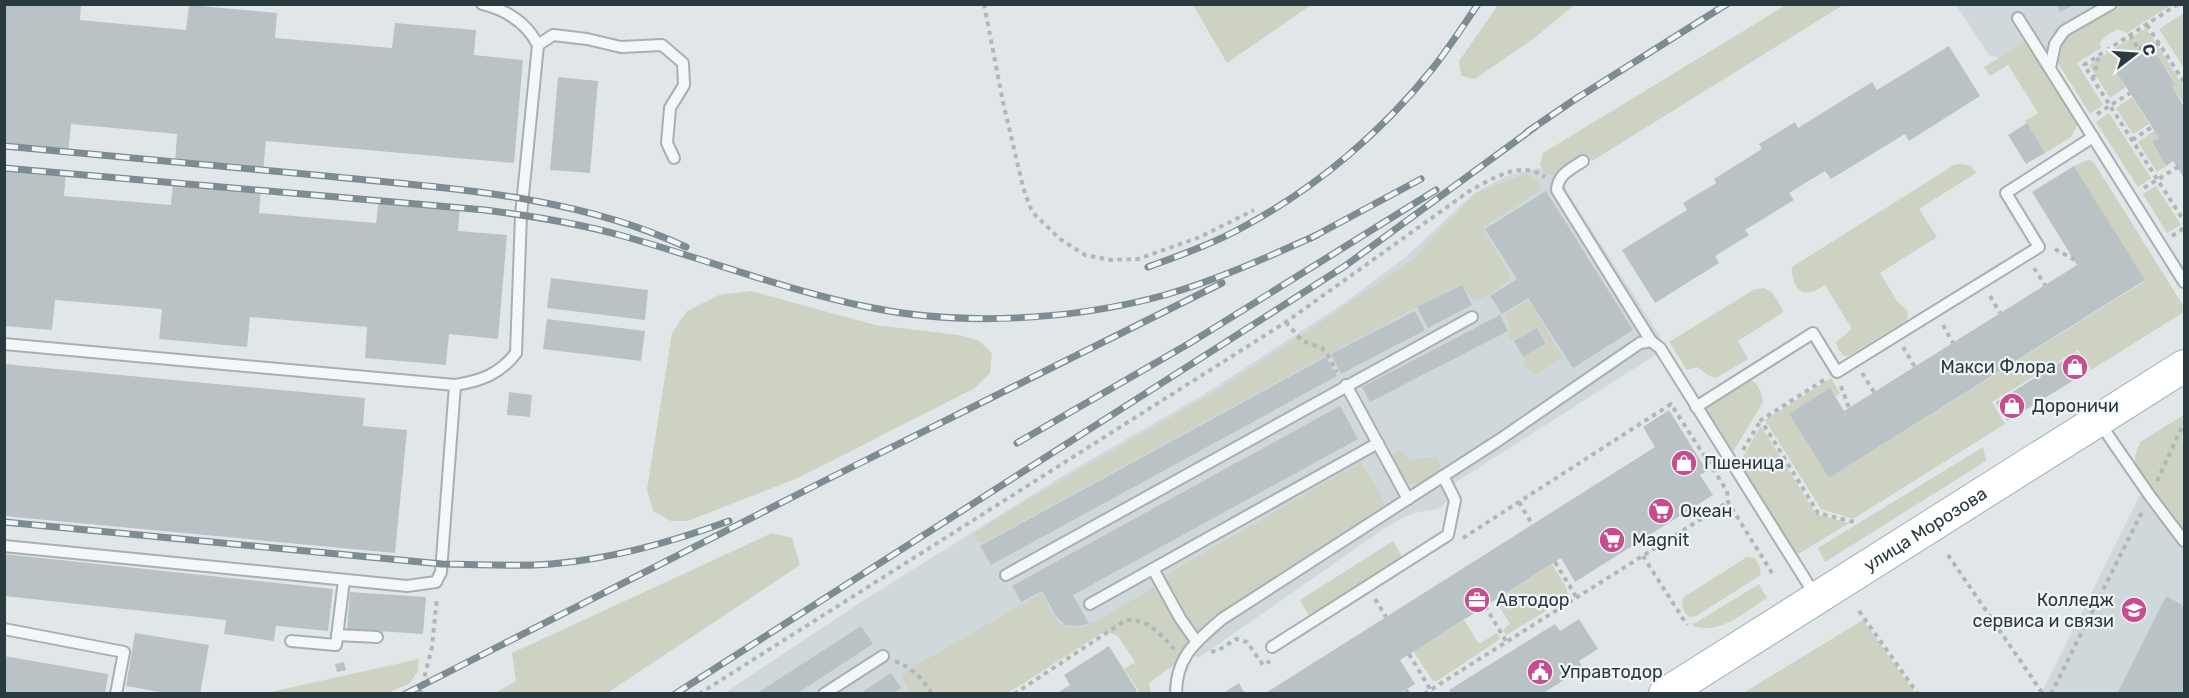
<svg xmlns="http://www.w3.org/2000/svg" width="2189" height="698" font-family="Rubik,sans-serif">
  <style>
    .built { fill: #cfd8db }
    .green { fill: #cdd2c3 }
    .building { fill: #b9c3c6 }
    .lines { fill: none; stroke-linecap: round; stroke-linejoin: round }
    .lane-casing { stroke: #a6b0b3; stroke-width: 14 }
    .primary-casing { stroke: #a1b0b4; stroke-width: 34 }
    .path { stroke: #afb7b9; stroke-width: 4; stroke-dasharray: 4.5 4.5; stroke-linecap: butt }
    .lane { stroke: #f4f7f7; stroke-width: 10 }
    .primary { stroke: #fff; stroke-width: 32 }
    .rail-casing { stroke: #7b8d92; stroke-width: 7 }
    .rail { stroke: #f1f5f7; stroke-width: 4.5; stroke-dasharray: 14; stroke-linecap: butt }
    .labels { text-anchor: middle; stroke-width: 4.5; stroke-linejoin: round; paint-order: stroke }
    .poi-label { font-size: 18px; fill: #2a3b40; stroke: #f1f5f7; text-anchor: start }
    .street-label { font-size: 18px; fill: #2a3b40; stroke: #f1f5f7 }
  </style>
  <rect width="100%" height="100%" fill="#e1e7e9"/>
  <g class="built">
    <polygon points="1956,5 2143,5 2031,66 1989,55"/>
    <polygon points="1539,168 1562,168 1560,175 1568,193 1660,336 1657,354 1456,482 1449,492 1447,502 1438,509 1418,512 1404,517 1382,530 1200,657 1184,655 1136,601 1126,604 1098,623 930,693 723,694 872,595 1069,472 1203,395 1343,304 1406,257 1474,193 1509,175"/>
    <polygon points="2149,483 2184,529 2184,693 2041,694 2144,487"/>
  </g>
  <g class="green">
    <polygon points="2125,4 2171,5 2127,33 2118,29 2107,35 2100,42 2101,48 2077,63 2103,105 2090,114 2058,63 2061,47 2069,35"/>
    <polygon points="1193,5 1311,5 1227,63"/>
    <polygon points="1498,5 1574,5 1537,36 1475,79 1461,76 1459,61"/>
    <polygon points="1786,5 1843,5 1592,161 1589,156 1583,156 1554,177 1544,172 1540,164 1543,153"/>
    <polygon points="2184,13 2184,12 2184,68 2159,29"/>
    <polygon points="2146,28 2184,87 2184,102 2183,103 2172,86 2175,83 2157,55 2153,57 2147,48 2115,68 2126,87 2110,98 2089,65"/>
    <polygon points="2027,41 2079,122 2071,137 2045,153 2025,121 2038,113 2008,65 1990,76 1984,67"/>
    <polygon points="2132,97 2149,124 2133,134 2116,108"/>
    <polygon points="2109,113 2151,178 2138,187 2096,122"/>
    <polygon points="2154,131 2159,138 2152,143 2166,166 2157,172 2138,142"/>
    <polygon points="2088,160 2093,161 2184,307 2184,312 2091,370 2078,350 1992,402 2005,424 1853,519 1821,509 1765,420 1831,378 1840,393 1835,397 1830,389 1789,414 1829,478 2145,281 2074,166"/>
    <path d="M1962 164 1971 166 1976 173 1919 209 1937 237 1880 273 1897 301 1908 311 1907 320 1848 356H1844L1838 349 1836 342 1852 329 1825 285C1821 287 1816 291 1811 292 1797 296 1791 278 1792 267L1954 165Z"/>
    <path d="M1524 174 1531 176 1539 183 1540 190 1482 228 1509 273 1510 279C1498 288 1488 298 1473 300L1461 284 1332 352 983 543 976 540 975 533 1022 503 1216 391 1305 333 1411 261 1475 194Z"/>
    <polygon points="2156,186 2181,225 2167,233 2143,194"/>
    <polygon points="1764,288 1772,292 1783,310 1782,313 1738,341 1748,359 1716,378 1708,375 1697,367 1687,370 1669,342 1753,290"/>
    <polygon points="751,291 875,325 959,335 979,341 992,353 990,373 975,388 800,477 688,521 671,521 653,511 647,489 672,333 687,311 719,295"/>
    <polygon points="1525,302 1528,302 1533,307 1563,358 1535,375 1524,366 1524,357 1548,344 1537,328 1513,340 1511,340 1508,334 1510,330 1505,315"/>
    <path d="M1750 380C1759 384 1762 393 1763 402L1731 455 1703 410Z"/>
    <polygon points="2184,415 2184,531 2141,475 2135,464 2135,455 2140,442"/>
    <polygon points="1761,426 1816,514 1849,523 1795,556 1738,465"/>
    <polygon points="1983,447 1986,461 1825,562 1818,548"/>
    <polygon points="1395,451 1402,451 1410,461 1427,457 1437,458 1442,470 1418,484 1407,484 1392,457"/>
    <polygon points="1361,462 1384,501 1383,509 1218,614 1197,632 1169,583 1167,577 1169,573"/>
    <polygon points="772,533 792,538 800,565 607,693 495,693 516,681 512,653"/>
    <polygon points="1393,541 1403,558 1310,617 1300,600"/>
    <path d="M1747 557 1755 558 1760 567 1761 575 1696 616 1689 617C1683 611 1680 604 1684 597Z"/>
    <polygon points="1552,564 1566,587 1568,595 1566,599 1506,635 1503,629 1510,624 1495,600"/>
    <path d="M1759 584 1767 598C1746 611 1718 637 1692 625Z"/>
    <path d="M1158 585 1192 643 1179 661 1149 683 1151 693H1140L1124 669 1135 662 1118 636 1105 631 1008 693H910L901 674 1042 593C1054 617 1057 633 1088 626Z"/>
    <polygon points="1464,620 1479,644 1497,633 1500,639 1437,681 1433,681 1413,651"/>
    <polygon points="1863,620 1915,693 1743,693"/>
    <polygon points="419,659 418,671 409,684 387,693 266,693"/>
  </g>
  <g class="building">
    <polygon points="4,4 81,4 80,20 186,30 189,5 277,13 275,38 392,48 395,23 476,30 474,55 523,60 514,163 266,141 263,172 175,164 177,134 71,124 68,154 4,149"/>
    <polygon points="2056,4 2076,4 2060,12"/>
    <polygon points="1949,46 1980,96 1909,141 1905,134 1831,179 1825,171 1789,193 1794,200 1745,230 1749,235 1715,256 1719,263 1655,303 1622,250 1687,210 1683,203 1716,183 1714,179 1762,149 1759,144 1795,122 1798,128 1872,82 1877,90"/>
    <polygon points="2146,48 2153,57 2157,55 2175,84 2172,86 2184,107 2184,178 2173,161 2166,166 2152,142 2159,138 2114,68"/>
    <polygon points="558,77 598,81 590,173 550,170"/>
    <polygon points="2027,123 2045,153 2026,164 2008,135"/>
    <polygon points="4,165 66,171 64,196 171,205 173,180 261,188 259,213 376,223 379,198 460,206 458,231 507,235 498,339 449,334 446,365 365,358 367,327 250,317 247,347 159,339 162,309 55,300 52,330 4,326"/>
    <polygon points="2074,166 2145,280 1829,478 1789,414 1830,388 1844,411 2077,265 2032,192"/>
    <polygon points="1546,191 1633,330 1573,368 1528,298 1502,314 1490,296 1517,279 1485,229"/>
    <polygon points="551,278 648,290 645,320 547,308"/>
    <polygon points="1462,285 1472,305 1428,328 1417,307"/>
    <polygon points="1415,311 1425,330 1341,374 1331,354"/>
    <polygon points="1500,315 1508,331 1370,402 1362,387"/>
    <polygon points="547,319 645,331 641,361 543,349"/>
    <polygon points="1537,328 1546,344 1523,357 1514,341"/>
    <polygon points="2077,352 2089,371 2007,421 1996,402"/>
    <polygon points="1326,357 1337,376 991,565 980,546"/>
    <polygon points="4,364 365,398 363,426 407,430 395,553 4,516"/>
    <polygon points="509,392 532,395 530,417 507,415"/>
    <polygon points="1340,406 1358,439 1073,595 1089,624 1077,626 1065,625 1056,616 1042,591 1021,602 1012,586"/>
    <polygon points="1669,410 1707,471 1700,475 1713,495 1575,582 1561,558 1400,660 1415,684 1399,694 1264,694 1655,447 1643,427"/>
    <polygon points="4,554 333,589 328,631 276,626 274,641 224,634 226,620 4,596"/>
    <polygon points="350,592 426,597 423,634 347,629"/>
    <polygon points="2166,596 2184,606 2184,694 2117,694"/>
    <polygon points="1579,619 1598,649 1579,661 1583,668 1542,694 1452,694 1449,690 1555,624 1560,631"/>
    <polygon points="861,626 873,644 796,694 756,694"/>
    <polygon points="135,633 209,645 200,694 172,694 126,686"/>
    <polygon points="1109,646 1137,691 1133,694 1056,694 1070,685 1064,675"/>
    <polygon points="4,656 108,674 105,694 4,694"/>
    <polygon points="344,662 346,670 337,672 335,664"/>
    <polygon points="891,673 901,688 893,694 859,694"/>
    <polygon points="1239,683 1245,694 1222,694"/>
  </g>
  <g class="lines">
    <g class="lane-casing">
      <g id="lane">
        <polyline points="2018,18 2184,282"/>
        <polyline points="538,45 553,35 587,39 621,47 662,45 683,63 684,85 670,108 667,143 674,158"/>
        <polyline points="2050,68 2055,44 2064,31 2111,4"/>
        <path d="M1583 161C1571 169 1558 174 1557 190L1651 341"/>
        <path d="M4 344 455 385C481 381 500 374 516 353L521 215 538 45C526 22 507 10 482 4"/>
        <polyline points="1346,385 1408,499"/>
        <polyline points="1696,407 1813,333 1837,372 2039,247 2006,193 2093,137"/>
        <polyline points="2099,422 2150,496 2184,541"/>
        <polyline points="4,546 407,586 436,582 441,572 455,385"/>
        <polyline points="1153,569 1180,618 1196,641"/>
        <polyline points="1006,575 1472,317"/>
        <polyline points="1090,604 1378,443"/>
        <polyline points="4,629 124,652 116,694"/>
        <polyline points="337,635 377,637"/>
        <polyline points="291,641 336,645 344,580"/>
        <polyline points="1272,647 1448,535 1455,500 1443,476"/>
        <polyline points="824,694 883,656"/>
        <path d="M1176 694C1176 656 1196 642 1222 619L1499 440 1640 343 1651 341 1660 348 1815 595"/>
      </g>
    </g>
    <g class="primary-casing">
      <g id="primary">
        <path id="s1" d="M1665 694 2184 366"/>
      </g>
    </g>
    <g class="path">
      <polyline points="984,4 1003,102 1023,187 1030,207 1036,216 1060,239 1085,255 1111,260 1138,259 1200,237 1254,210"/>
      <polyline points="2178,4 2084,65 2184,221"/>
      <polyline points="2147,25 2184,82"/>
      <polyline points="2130,35 2140,51"/>
      <polyline points="2139,49 2147,45 2160,44"/>
      <polyline points="2093,79 2099,55"/>
      <polyline points="2097,114 2130,93"/>
      <polyline points="2132,140 2152,127"/>
      <polyline points="2144,188 2178,167"/>
      <polyline points="2172,236 2184,228"/>
      <polyline points="2055,249 2075,260"/>
      <polyline points="2034,268 2045,285"/>
      <polyline points="1990,296 2000,313"/>
      <polyline points="1286,322 1302,341 1322,348 1329,357 1337,372"/>
      <polyline points="1943,325 1953,343"/>
      <polyline points="1903,347 1915,367"/>
      <polyline points="1862,373 1874,392"/>
      <polyline points="1824,380 1761,420 1818,513 1854,522"/>
      <polyline points="1841,386 1849,408"/>
      <polyline points="1743,450 1761,420"/>
      <polyline points="2157,481 2184,423"/>
      <polyline points="1519,502 1532,524"/>
      <polyline points="1463,538 1671,404 1727,491 1728,502 1772,573"/>
      <polyline points="1948,555 2043,694"/>
      <polyline points="1643,556 1687,625"/>
      <polyline points="1555,562 1577,598"/>
      <polyline points="1375,599 1386,617"/>
      <polyline points="1485,606 1506,641"/>
      <polyline points="1859,611 1918,694"/>
      <polyline points="1211,652 1219,650 1236,639 1247,642 1263,665 1270,661"/>
      <polyline points="1409,654 1430,689"/>
      <path d="M895 661C912 668 923 679 932 694"/>
      <polyline points="1406,690 1408,694"/>
      <polyline points="420,694 432,647 437,597"/>
      <path d="M699 694 1286 322 1468 192C1490 180 1520 159 1545 177"/>
      <path d="M1014 694 1126 620C1149 619 1159 633 1174 649"/>
      <polyline points="1424,694 1728,502"/>
      <polyline points="2051,694 2142,512"/>
    </g>
    <use href="#lane" class="lane"/>
    <use href="#primary" class="primary"/>
    <g class="rail-casing">
      <g id="rail">
        <polyline points="1527,132 1574,100 1727,4"/>
        <path d="M4 146C112 156 219 166 326 176 446 188 575 195 686 247"/>
        <path d="M4 168 485 210C532 216 578 223 623 236 705 259 785 290 868 307 961 327 1074 320 1165 295 1217 280 1268 257 1317 235"/>
        <polyline points="1311,238 1421,179"/>
        <path d="M1148 267C1181 255 1215 243 1245 226 1317 187 1382 132 1433 68 1449 48 1463 26 1478 4"/>
        <polyline points="1017,443 1190,343 1436,190"/>
        <path d="M4 522 442 564C478 564 515 567 551 564 612 559 672 542 729 521"/>
        <polyline points="405,694 826,480 1222,283"/>
        <polyline points="675,694 1345,266 1535,127"/>
      </g>
    </g>
    <use href="#rail" class="rail"/>
  </g>
  <defs>
    <g id="shop-disc" transform="scale(1.35)"><circle r="9.5" fill="#c74d90" stroke="#f1f5f7"/><path d="M-5-2.5h2.3a2.7 3.5 0 0 1 5.4 0H5L5.5 6h-11ZM-1.5-2.5h3a1.5 2.3 0 0 0-3 0Z" fill="#fff"/></g>
    <g id="supermarket-disc" transform="scale(1.35)"><circle r="9.5" fill="#c74d90" stroke="#f1f5f7"/><path d="M-6-5.5h2.5l.6 2H6L4.5 2H-2.5L-4.4-4H-6ZM-1.5 3.2a1.3 1.3 0 1 0 .1 0ZM3 3.2a1.3 1.3 0 1 0 .1 0Z" fill="#fff"/></g>
    <g id="office-disc" transform="scale(1.35)"><circle r="9.5" fill="#c74d90" stroke="#f1f5f7"/><path d="M-6-3h4V-5.5h4V-3h4V5H-6ZM-1-4.5V-3h2v-1.5ZM-6 0V1H6V0Z" fill="#fff"/></g>
    <g id="university-disc" transform="scale(1.35)"><circle r="9.5" fill="#c74d90" stroke="#f1f5f7"/><path d="M0-5L7-2L0 1L-7-2ZM-4 1L0 2.5L4 1V4Q0 6-4 4Z" fill="#fff"/></g>
    <g id="civic-disc" transform="scale(1.35)"><circle r="9.5" fill="#c74d90" stroke="#f1f5f7"/><path d="M-.6-6.5H3V-4.5H.6V-3L4-1V1h2V6H-6V1h2V-1L-.6-3ZM-1.2 2.5V6h2.4V2.5Z" fill="#fff"/></g>
  </defs>
  <g fill-rule="evenodd">
    <use href="#shop-disc" x="2075" y="367"/>
    <use href="#shop-disc" x="2012" y="406"/>
    <use href="#shop-disc" x="1684" y="463"/>
    <use href="#supermarket-disc" x="1661" y="511"/>
    <use href="#supermarket-disc" x="1612" y="540"/>
    <use href="#office-disc" x="1477" y="600"/>
    <use href="#university-disc" x="2134" y="610"/>
    <use href="#civic-disc" x="1540" y="672"/>
  </g>
  <g class="labels">
    <g class="poi-label">
      <text x="2056" y="373" text-anchor="end">Макси Флора</text>
      <text x="2032" y="412">Дороничи</text>
      <text x="1704" y="469">Пшеница</text>
      <text x="1680" y="517">Океан</text>
      <text x="1632" y="546">Magnit</text>
      <text x="1496" y="606">Автодор</text>
      <text x="2114" y="606" text-anchor="end">Колледж<tspan x="2114" dy="21">сервиса и связи</tspan></text>
      <text x="1560" y="678">Управтодор</text>
    </g>
    <g class="street-label">
      <text dy="6" stroke="none"><textPath href="#s1" startOffset="308">улица Морозова</textPath></text>
    </g>
  </g>
  <rect width="2189" height="698" fill="none" stroke="#2a3b40" stroke-width="12"/>
  <g transform="translate(2135 54) rotate(73)" stroke="#f1f5f7" stroke-width="4.5" paint-order="stroke">
  <path d="M0-4.5L10 22L0 15L-10 22Z" fill="#2a3b40"/>
  <text y="-9" font-size="16" font-weight="bold" text-anchor="middle" fill="#2a3b40">С</text>
  </g>
</svg>
